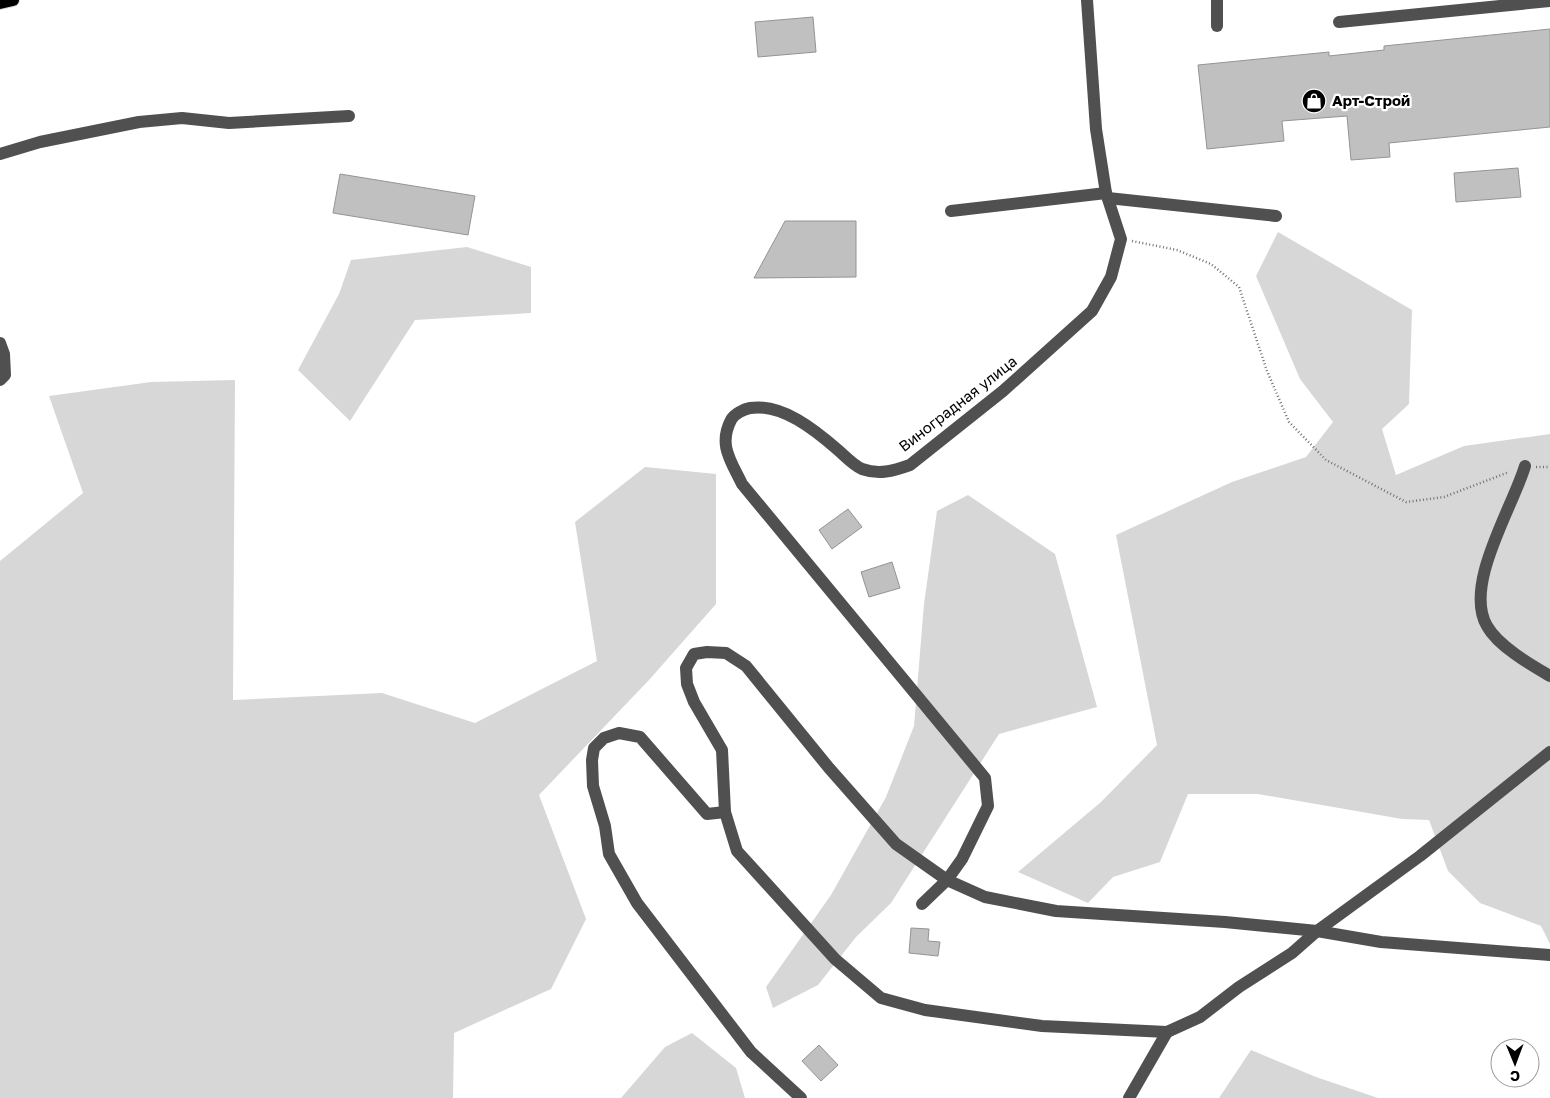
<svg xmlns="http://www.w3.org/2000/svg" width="1550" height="1098" font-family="'Golos Text',sans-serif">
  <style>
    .green { fill: #d7d7d7 }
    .building { fill: #c0c0c0; stroke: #949494 }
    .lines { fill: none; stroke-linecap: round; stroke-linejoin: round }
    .major-casing { stroke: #dbdbdb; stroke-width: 14 }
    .path { stroke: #727272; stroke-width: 2.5; stroke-dasharray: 1 2.5; stroke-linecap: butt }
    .minor { stroke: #505050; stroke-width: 12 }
    .major { stroke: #000; stroke-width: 12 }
    .labels { text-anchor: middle; stroke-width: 4.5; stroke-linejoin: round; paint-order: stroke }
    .poi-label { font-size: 15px; font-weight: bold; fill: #000; stroke: #fff; text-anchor: start }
    .street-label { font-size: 15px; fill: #000; stroke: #fff }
  </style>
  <rect width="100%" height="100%" fill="#fff"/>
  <g class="green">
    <polygon points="1278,232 1412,310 1409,404 1382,429 1396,475 1464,446 1550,434 1550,944 1541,926 1480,903 1448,871 1429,820 1402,819 1258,794 1188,794 1160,862 1113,877 1088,903 1018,872 1101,802 1157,745 1116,535 1232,482 1306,457 1333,422 1300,379 1256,276"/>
    <polygon points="467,247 531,267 531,313 415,320 350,421 298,370 339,294 351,260"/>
    <polygon points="235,380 233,700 382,693 475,723 597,661 575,522 645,467 716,474 716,604 649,680 539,795 586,919 551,989 454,1033 453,1098 0,1098 0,561 83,493 49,396 151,382"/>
    <polygon points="968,495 1055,554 1097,707 999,734 891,903 856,937 818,985 773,1008 766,987 831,895 886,797 914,726 924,604 937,511"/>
    <polygon points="692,1033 736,1068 745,1098 621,1098 665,1047"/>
    <polygon points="1251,1050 1316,1077 1378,1098 1219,1098"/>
  </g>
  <g class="building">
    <polygon points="813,17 816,52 758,57 755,22"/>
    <polygon points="1550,29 1550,127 1389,143 1390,157 1351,160 1347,116 1282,121 1284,141 1207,149 1198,65 1329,52 1329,56 1384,50 1384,46"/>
    <polygon points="1518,168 1521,197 1456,202 1454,173"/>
    <polygon points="340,174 475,196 468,235 333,213"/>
    <polygon points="785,221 856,221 856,277 754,278"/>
    <polygon points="848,509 862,527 832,549 819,530"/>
    <polygon points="892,562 900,588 869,597 861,572"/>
    <polygon points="911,928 929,929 928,941 940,942 938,956 909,953"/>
    <polygon points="819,1045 838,1065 821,1081 802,1061"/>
  </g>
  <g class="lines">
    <g class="major-casing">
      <polyline id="major" points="0,3 13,0"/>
    </g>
    <g class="path">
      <polyline points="1132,241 1177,250 1211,264 1239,287 1267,371 1289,422 1326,460 1406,502 1444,497 1509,472"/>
      <polyline points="1536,467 1550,467"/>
    </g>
    <g class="minor">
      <path d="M1087 0 1096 129 1106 193 1121 239 1111 277 1092 311 1003 391 910 465C893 471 879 475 862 469 853 465 845 456 838 450 815 430 782 403 750 408 744 409 734 414 731 420 718 445 731 461 742 484L985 778 988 806 962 859 947 880 985 897 1056 911 1225 922 1317 931 1381 942 1550 955"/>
      <polyline points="1217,0 1217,26"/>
      <polyline points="1339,22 1550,1"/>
      <polyline points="0,154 40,142 139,122 182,118 229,123 349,116"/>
      <polyline points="1108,198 1276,216"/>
      <polyline points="951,211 1106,193"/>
      <polyline points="0,343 4,354 5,375 0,380"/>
      <path d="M1525 466C1513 507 1463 585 1487 626 1498 646 1531 665 1550 676"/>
      <polyline points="725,812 707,814 640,737 619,733 604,738 594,748 592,760 593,786 605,826 609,854 637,903 751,1052 801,1098"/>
      <polyline points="922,904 947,880 896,844 829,768 746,666 726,653 707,652 694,654 686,668 687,684 694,702 722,750 725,812 737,851 835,959 881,998 925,1010 1042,1026 1167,1032 1200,1017 1239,987 1292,953 1317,931 1420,856 1550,752"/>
      <polyline points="1129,1098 1167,1032"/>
    </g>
    <use href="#major" class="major"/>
  </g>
  <defs>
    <g id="shop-disc" transform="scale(1.25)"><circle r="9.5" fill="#000" stroke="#fff"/><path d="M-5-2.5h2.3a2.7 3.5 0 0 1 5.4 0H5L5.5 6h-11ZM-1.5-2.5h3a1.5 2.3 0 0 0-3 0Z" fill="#fff"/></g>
  </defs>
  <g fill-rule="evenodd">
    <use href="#shop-disc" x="1314" y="101"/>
  </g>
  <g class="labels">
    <g class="poi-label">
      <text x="1332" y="106">Арт-Строй</text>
    </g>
    <g class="street-label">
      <text transform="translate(958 404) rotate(-38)" y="5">Виноградная улица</text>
    </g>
  </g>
  <g transform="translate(1515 1063) rotate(179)"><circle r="24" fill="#ffffff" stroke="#999999"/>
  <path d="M0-4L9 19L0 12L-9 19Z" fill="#000000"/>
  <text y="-8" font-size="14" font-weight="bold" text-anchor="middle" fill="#000000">С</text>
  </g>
</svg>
